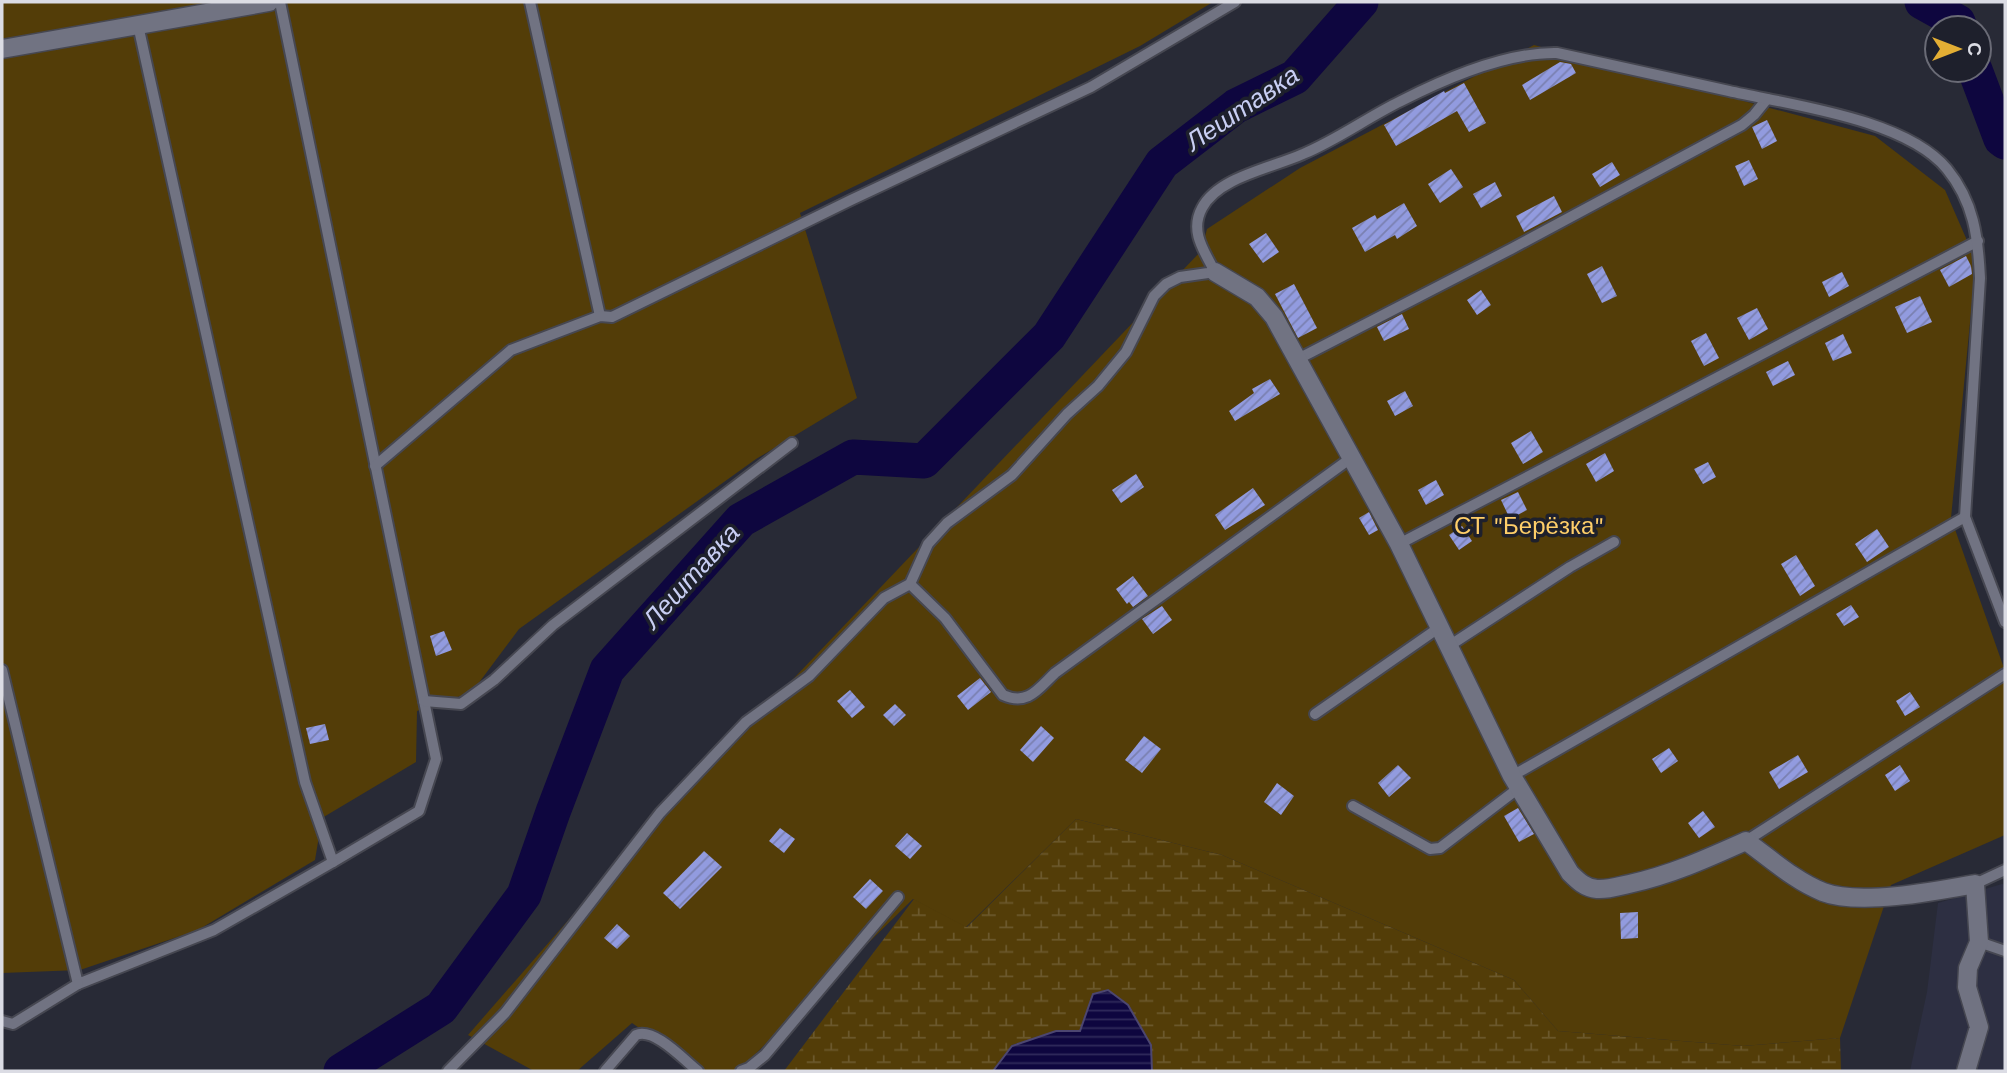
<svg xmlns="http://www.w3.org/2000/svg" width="2007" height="1073" font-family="'Work Sans',sans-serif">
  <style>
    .built { fill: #2d2f42 }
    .wetland { fill: url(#wetland-marsh) }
    .garden { fill: #533d08 }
    .water { fill: url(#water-rules); stroke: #4c4670; stroke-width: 2 }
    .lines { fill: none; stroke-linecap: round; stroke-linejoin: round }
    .river { stroke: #0e063f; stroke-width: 35 }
    .building { fill: url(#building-hatch) }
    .service-casing { stroke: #464751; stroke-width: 14 }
    .minor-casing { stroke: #464751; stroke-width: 21 }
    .service { stroke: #717382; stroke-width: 10 }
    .minor { stroke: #717382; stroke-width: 18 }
    .labels { text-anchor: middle; stroke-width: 7; stroke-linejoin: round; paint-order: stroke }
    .park-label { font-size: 24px; fill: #fece69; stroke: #1e202c }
    .water-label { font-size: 26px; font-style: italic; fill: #c8cef3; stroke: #1e202c }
  </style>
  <defs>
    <pattern id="wetland-marsh" width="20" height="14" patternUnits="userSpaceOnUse" patternTransform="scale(1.75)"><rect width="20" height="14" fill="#533d08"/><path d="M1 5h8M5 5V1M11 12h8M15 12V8" fill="none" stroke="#6b582c"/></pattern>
    <pattern id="water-rules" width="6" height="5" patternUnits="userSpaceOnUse" patternTransform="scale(1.75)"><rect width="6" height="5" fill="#0e063f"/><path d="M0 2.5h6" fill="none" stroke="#302a5b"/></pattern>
    <pattern id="building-hatch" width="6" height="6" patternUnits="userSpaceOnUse" patternTransform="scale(1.75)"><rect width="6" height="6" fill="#929bdf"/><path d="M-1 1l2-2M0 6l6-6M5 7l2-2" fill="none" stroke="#7a80b0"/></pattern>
  </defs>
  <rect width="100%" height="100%" fill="#282a36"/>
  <polygon class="built" points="2002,884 2005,885 2005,1071 1910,1071 1927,992 1938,903"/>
  <polygon class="wetland" points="1076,819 1222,855 1514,980 1558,1031 1743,1046 1840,1038 1841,1071 1152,1071 1151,1045 1093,994 1080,1031 1056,1031 1012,1045 993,1071 784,1071 914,899 967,927"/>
  <g class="garden">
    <polygon points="2,2 1213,2 1140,46 800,213 857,398 756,459 519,629 472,692 417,711 416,762 322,818 315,860 198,930 80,970 2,973"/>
    <polygon points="1534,45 1875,136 1945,190 1976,261 1951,518 2005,671 2005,835 1891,885 1840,1038 1743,1046 1558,1031 1514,980 1222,855 1076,819 966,927 913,899 738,1071 702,1071 632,1023 577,1071 534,1071 468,1035 618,863 1201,251 1207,229 1300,168"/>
  </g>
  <polygon class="water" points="1108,990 1128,1005 1151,1045 1152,1071 993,1071 1012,1046 1056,1031 1080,1031 1093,994"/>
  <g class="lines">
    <g class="river">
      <polyline points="1922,2 1958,22 1960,28"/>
      <polyline points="1975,70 2001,139 2005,142"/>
      <polyline points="341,1071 441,1008 524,895 553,812 607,670 741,520 853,457 924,461 1049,336 1162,163 1236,106 1295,77 1361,2"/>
    </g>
  </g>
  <g class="building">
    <polygon points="1560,62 1571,64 1576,73 1530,100 1522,85"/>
    <polygon points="1464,83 1486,123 1469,132 1457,111 1396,146 1384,125 1444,91 1445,93"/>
    <polygon points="1767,120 1777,141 1762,149 1752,127"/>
    <polygon points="1749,160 1758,179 1744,186 1735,166"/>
    <polygon points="1612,162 1620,175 1600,187 1592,174"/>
    <polygon points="1451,169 1463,187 1440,203 1428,184"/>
    <polygon points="1495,182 1502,196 1481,208 1473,194"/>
    <polygon points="1554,196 1562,212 1524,232 1516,216"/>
    <polygon points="1404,203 1417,226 1397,239 1395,235 1365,252 1352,228 1375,215 1377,219"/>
    <polygon points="1266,233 1279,252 1263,263 1249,244"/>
    <polygon points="1966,256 1971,266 1972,274 1949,287 1940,270"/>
    <polygon points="1602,266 1617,296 1602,303 1587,274"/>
    <polygon points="1842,272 1849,286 1829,297 1822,282"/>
    <polygon points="1294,284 1317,328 1298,338 1275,294"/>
    <polygon points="1481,290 1491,305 1477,315 1467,300"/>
    <polygon points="1920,296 1932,322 1907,333 1895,307"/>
    <polygon points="1757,308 1768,329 1749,340 1737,318"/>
    <polygon points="1402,314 1409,329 1384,341 1377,327"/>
    <polygon points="1706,333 1719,358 1704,366 1691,341"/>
    <polygon points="1843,334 1852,353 1833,361 1825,343"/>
    <polygon points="1788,361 1795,375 1773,386 1766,372"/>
    <polygon points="1270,379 1280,394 1235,421 1229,411 1254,393 1252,389"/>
    <polygon points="1405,391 1413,406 1395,416 1387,401"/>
    <polygon points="1531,431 1543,452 1523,464 1511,443"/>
    <polygon points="1605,453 1614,471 1596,482 1586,464"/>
    <polygon points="1708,462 1716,477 1703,484 1694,469"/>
    <polygon points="1136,474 1144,487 1121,503 1112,490"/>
    <polygon points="1436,480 1444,495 1426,505 1418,490"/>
    <polygon points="1253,488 1265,505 1225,530 1215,515"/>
    <polygon points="1518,492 1527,510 1510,519 1501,500"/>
    <polygon points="1369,512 1378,530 1369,535 1359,518"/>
    <polygon points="1462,526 1472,541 1459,550 1449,535"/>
    <polygon points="1877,529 1889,547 1867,562 1855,544"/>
    <polygon points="1796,555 1815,586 1800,596 1781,564"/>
    <polygon points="1133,576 1148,596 1133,607 1129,602 1127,604 1116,589"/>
    <polygon points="1851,605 1859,617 1844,626 1836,614"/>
    <polygon points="1162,606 1172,620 1153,634 1142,619"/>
    <polygon points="444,631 452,650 436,656 430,636"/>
    <polygon points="980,678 991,692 968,710 957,696"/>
    <polygon points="850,690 865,707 852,718 837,701"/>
    <polygon points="1910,692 1920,707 1905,716 1896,701"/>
    <polygon points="895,704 906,715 894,726 883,715"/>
    <polygon points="325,724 329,740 310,744 306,728"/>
    <polygon points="1041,726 1054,738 1033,762 1020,750"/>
    <polygon points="1144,736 1161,749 1142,773 1125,760"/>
    <polygon points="1669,748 1678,761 1661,773 1652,759"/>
    <polygon points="1798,755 1808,772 1779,789 1769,772"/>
    <polygon points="1398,765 1411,778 1389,797 1378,783"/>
    <polygon points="1900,765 1910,781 1895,791 1885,775"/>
    <polygon points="1277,783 1294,796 1281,815 1264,802"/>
    <polygon points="1518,808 1534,834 1519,842 1504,816"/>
    <polygon points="1703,811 1715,827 1699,838 1688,823"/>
    <polygon points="780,828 795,839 784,853 769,841"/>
    <polygon points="907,833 922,846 910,859 895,846"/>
    <polygon points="704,851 722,867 680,909 663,893"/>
    <polygon points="870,879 883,891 866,909 853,897"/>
    <polygon points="1638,912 1638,938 1621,939 1620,913"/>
    <polygon points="617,924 630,936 617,949 604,938"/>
  </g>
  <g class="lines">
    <g class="service-casing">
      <g id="service">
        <polyline points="530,2 600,316"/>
        <polyline points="138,25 305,782 333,862 419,811 436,759 280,2"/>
        <polyline points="1296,360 1511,249 1742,125 1754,115 1767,99"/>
        <polyline points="375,466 511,350 600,316 612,317 851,200 1091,87 1235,2"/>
        <polyline points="1399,544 1978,241"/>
        <path d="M910 584 945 618 1003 695C1028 706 1038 689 1055 673L1351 458"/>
        <polyline points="1449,646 1570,567 1614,542"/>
        <polyline points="2,670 78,984 214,930 333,862"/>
        <polyline points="424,701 461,704 494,680 553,625 792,443"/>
        <polyline points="1315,714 1440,627"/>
        <polyline points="1512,776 1965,517"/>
        <polyline points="1353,806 1430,849 1440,848 1520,787"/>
        <polyline points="1746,841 2005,674"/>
        <polyline points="1975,884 2005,870"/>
        <polyline points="1979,942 2005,951"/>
        <polyline points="2,1021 13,1024 78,984"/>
        <path d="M448 1071 505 1013 660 813 746 722 809 676 884 598 910 584 928 544 947 523 1012 475 1067 414 1098 386 1126 352 1154 296 1166 284 1180 277 1215 272C1205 252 1189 232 1202 208 1218 177 1272 168 1303 154 1337 140 1368 117 1401 101 1446 78 1507 52 1557 53 1614 66 1672 78 1729 91 1791 105 1906 119 1947 169 1974 202 1978 237 1980 278L1965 517 2005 622"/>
        <path d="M605 1071 636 1035C654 1027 684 1060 698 1071"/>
        <polyline points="741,1071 749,1068 765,1055 898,897"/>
      </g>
    </g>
    <g class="minor-casing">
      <g id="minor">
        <polyline points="2,49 269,2"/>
        <path d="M1215 272 1257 297 1274 317 1399 544 1512 776 1570 873C1578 881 1585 888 1597 889 1608 890 1619 886 1629 884 1671 875 1708 858 1746 841 1771 859 1795 881 1823 892 1859 906 1937 891 1975 884L1979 942 1968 968 1967 987 1979 1027 1966 1071"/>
      </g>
    </g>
    <use href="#service" class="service"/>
    <use href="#minor" class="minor"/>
  </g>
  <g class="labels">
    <g class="park-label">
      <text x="1529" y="534">СТ "Берёзка"</text>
    </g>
    <g class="water-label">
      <text transform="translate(1242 108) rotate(-34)" y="9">Лештавка</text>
      <text transform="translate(691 576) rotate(-48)" y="9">Лештавка</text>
    </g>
  </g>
  <rect width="2007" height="1073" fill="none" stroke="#dbdce4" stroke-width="7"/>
  <g transform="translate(1958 49) rotate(90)"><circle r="33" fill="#1e202c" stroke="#6a6b76" stroke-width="2"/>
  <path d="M0-5L12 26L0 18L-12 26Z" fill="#e3ae34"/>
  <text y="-10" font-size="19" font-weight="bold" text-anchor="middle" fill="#dbdce4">С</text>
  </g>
</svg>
